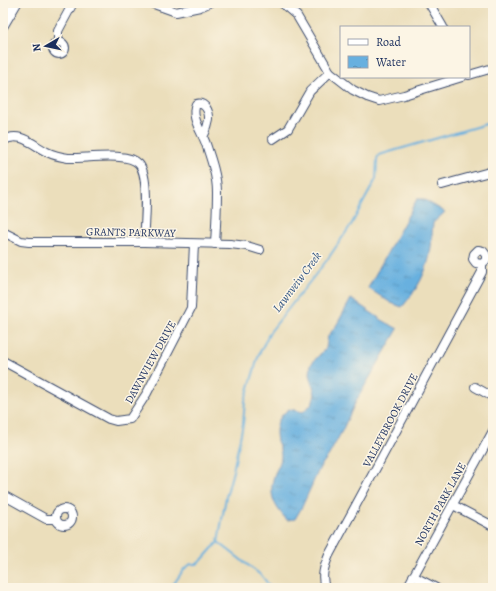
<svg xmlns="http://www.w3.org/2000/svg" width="496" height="591" font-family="Alegreya,serif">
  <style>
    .water { fill: url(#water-ripples); stroke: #42709e }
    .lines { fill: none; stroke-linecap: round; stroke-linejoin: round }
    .stream { stroke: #68b0df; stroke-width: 2 }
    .minor-casing { stroke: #3a496c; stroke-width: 10 }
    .tertiary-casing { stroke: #3a496c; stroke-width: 12 }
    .minor { stroke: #fff; stroke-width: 8 }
    .tertiary { stroke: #fff; stroke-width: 10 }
    .labels { text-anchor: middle; stroke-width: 3; stroke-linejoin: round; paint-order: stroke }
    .street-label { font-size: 11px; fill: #1b2f5e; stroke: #fcf5e5 }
    .water-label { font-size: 12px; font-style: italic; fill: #325685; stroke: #fcf5e5 }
  </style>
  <defs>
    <pattern id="water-ripples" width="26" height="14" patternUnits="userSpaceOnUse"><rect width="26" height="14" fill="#68b0df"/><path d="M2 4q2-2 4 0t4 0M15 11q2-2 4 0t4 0" fill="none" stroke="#5590b8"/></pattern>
  </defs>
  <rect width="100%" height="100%" fill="#fcf5e5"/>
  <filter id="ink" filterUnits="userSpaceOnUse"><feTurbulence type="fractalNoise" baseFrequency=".025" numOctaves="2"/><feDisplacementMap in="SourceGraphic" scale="8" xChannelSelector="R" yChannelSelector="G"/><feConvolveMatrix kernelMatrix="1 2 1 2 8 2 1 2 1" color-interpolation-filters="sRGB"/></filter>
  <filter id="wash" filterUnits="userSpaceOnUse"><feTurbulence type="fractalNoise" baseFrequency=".012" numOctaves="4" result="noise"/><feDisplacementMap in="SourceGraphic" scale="16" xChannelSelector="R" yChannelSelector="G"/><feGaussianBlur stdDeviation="0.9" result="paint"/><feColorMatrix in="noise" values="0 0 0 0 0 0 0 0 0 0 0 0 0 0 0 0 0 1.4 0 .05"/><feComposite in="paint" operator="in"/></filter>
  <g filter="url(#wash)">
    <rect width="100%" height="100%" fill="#ebdebb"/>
    <g class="water">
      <path d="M417 199H423L445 212 433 223C432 231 432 240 431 248 428 271 417 290 402 307L391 303 368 288Z"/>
      <path d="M351 299 382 320 398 329 356 401 342 431 329 455 320 467 302 507 295 519 287 520C273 505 268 493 275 473 278 467 281 462 281 456 281 450 279 446 277 441 274 426 278 417 289 409L303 412 312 404 315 394 310 374 311 364 326 348 328 336 336 326Z"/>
    </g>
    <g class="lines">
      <g class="stream">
        <polyline points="218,542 226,497 233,471 243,424 245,401 259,354 270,332 327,260 351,225 376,179 377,159 379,155 493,122"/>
        <polyline points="218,542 262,576 271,588"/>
        <polyline points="171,588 184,569 191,564 197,564 202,560 218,542"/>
      </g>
    </g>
  </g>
  <g filter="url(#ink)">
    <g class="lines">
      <g class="minor-casing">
        <g id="minor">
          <polyline points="151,3 176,12 200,7 209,3"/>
          <polyline points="282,3 297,16 330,72 353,90 367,97 379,101 404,95 462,77"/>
          <polyline points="429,3 443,27"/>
          <polyline points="58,41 58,31 73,3"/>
          <circle cx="59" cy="48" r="6"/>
          <polyline points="469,75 493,68"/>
          <path d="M203 137C205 133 207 129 208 124 211 116 207 101 196 104 190 117 202 132 206 144 211 159 217 176 217 192 217 210 216 227 215 244"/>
          <polyline points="273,139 288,129 310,91 330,72"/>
          <path d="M3 141C19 130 33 145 47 152 53 155 61 157 68 158 84 159 128 151 139 164 150 177 145 224 144 242"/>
          <polyline points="442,185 493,171"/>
          <polyline points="3,232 21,241 29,242 144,242 230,244 247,246 260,250"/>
          <polyline points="3,361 109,419 116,421 130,419 147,393 191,308 194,244"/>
          <polyline points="475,387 493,397"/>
          <polyline points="3,495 46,519 56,519"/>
          <polyline points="453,505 493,526"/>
          <circle cx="64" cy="517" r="8"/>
          <polyline points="413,576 436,588"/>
          <path d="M325 588C321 576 324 567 329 555L482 272V264L486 260V255L483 251 478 250 474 254 473 259 476 263 482 264"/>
          <polyline points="407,588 493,431"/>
        </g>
      </g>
      <g class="tertiary-casing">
        <polyline id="tertiary" points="3,25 16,3"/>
      </g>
      <use href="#minor" class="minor"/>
      <use href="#tertiary" class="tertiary"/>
    </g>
  </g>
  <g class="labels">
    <g class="street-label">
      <text transform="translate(131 232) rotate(1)" y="4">GRANTS PARKWAY</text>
      <text transform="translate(150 362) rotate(-61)" y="4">DAWNVIEW DRIVE</text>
      <text transform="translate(390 420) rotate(-62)" y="4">VALLEYBROOK DRIVE</text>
      <text transform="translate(440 504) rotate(-61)" y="4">NORTH PARK LANE</text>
    </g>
    <g class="water-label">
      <text transform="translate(297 282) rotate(-53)" y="4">Lawnveiw Creek</text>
    </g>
  </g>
  <rect width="496" height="591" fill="none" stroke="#fcf5e5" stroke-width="16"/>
  <rect x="340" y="26" width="130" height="52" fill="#fcf5e5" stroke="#a2a6af"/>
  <rect x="348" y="39" width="20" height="6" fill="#ffffff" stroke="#a2a6af"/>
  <text x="376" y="46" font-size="12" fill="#1b2f5e">Road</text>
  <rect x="348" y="56" width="20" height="12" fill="url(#water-ripples)" stroke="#a2a6af"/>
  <text x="376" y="66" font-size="12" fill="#1b2f5e">Water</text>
  <g transform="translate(46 46) rotate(261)" stroke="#fcf5e5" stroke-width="3" paint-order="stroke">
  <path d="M0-3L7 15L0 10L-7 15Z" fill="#1b2f5e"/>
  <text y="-6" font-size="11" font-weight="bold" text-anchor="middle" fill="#1b2f5e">N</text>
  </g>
</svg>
